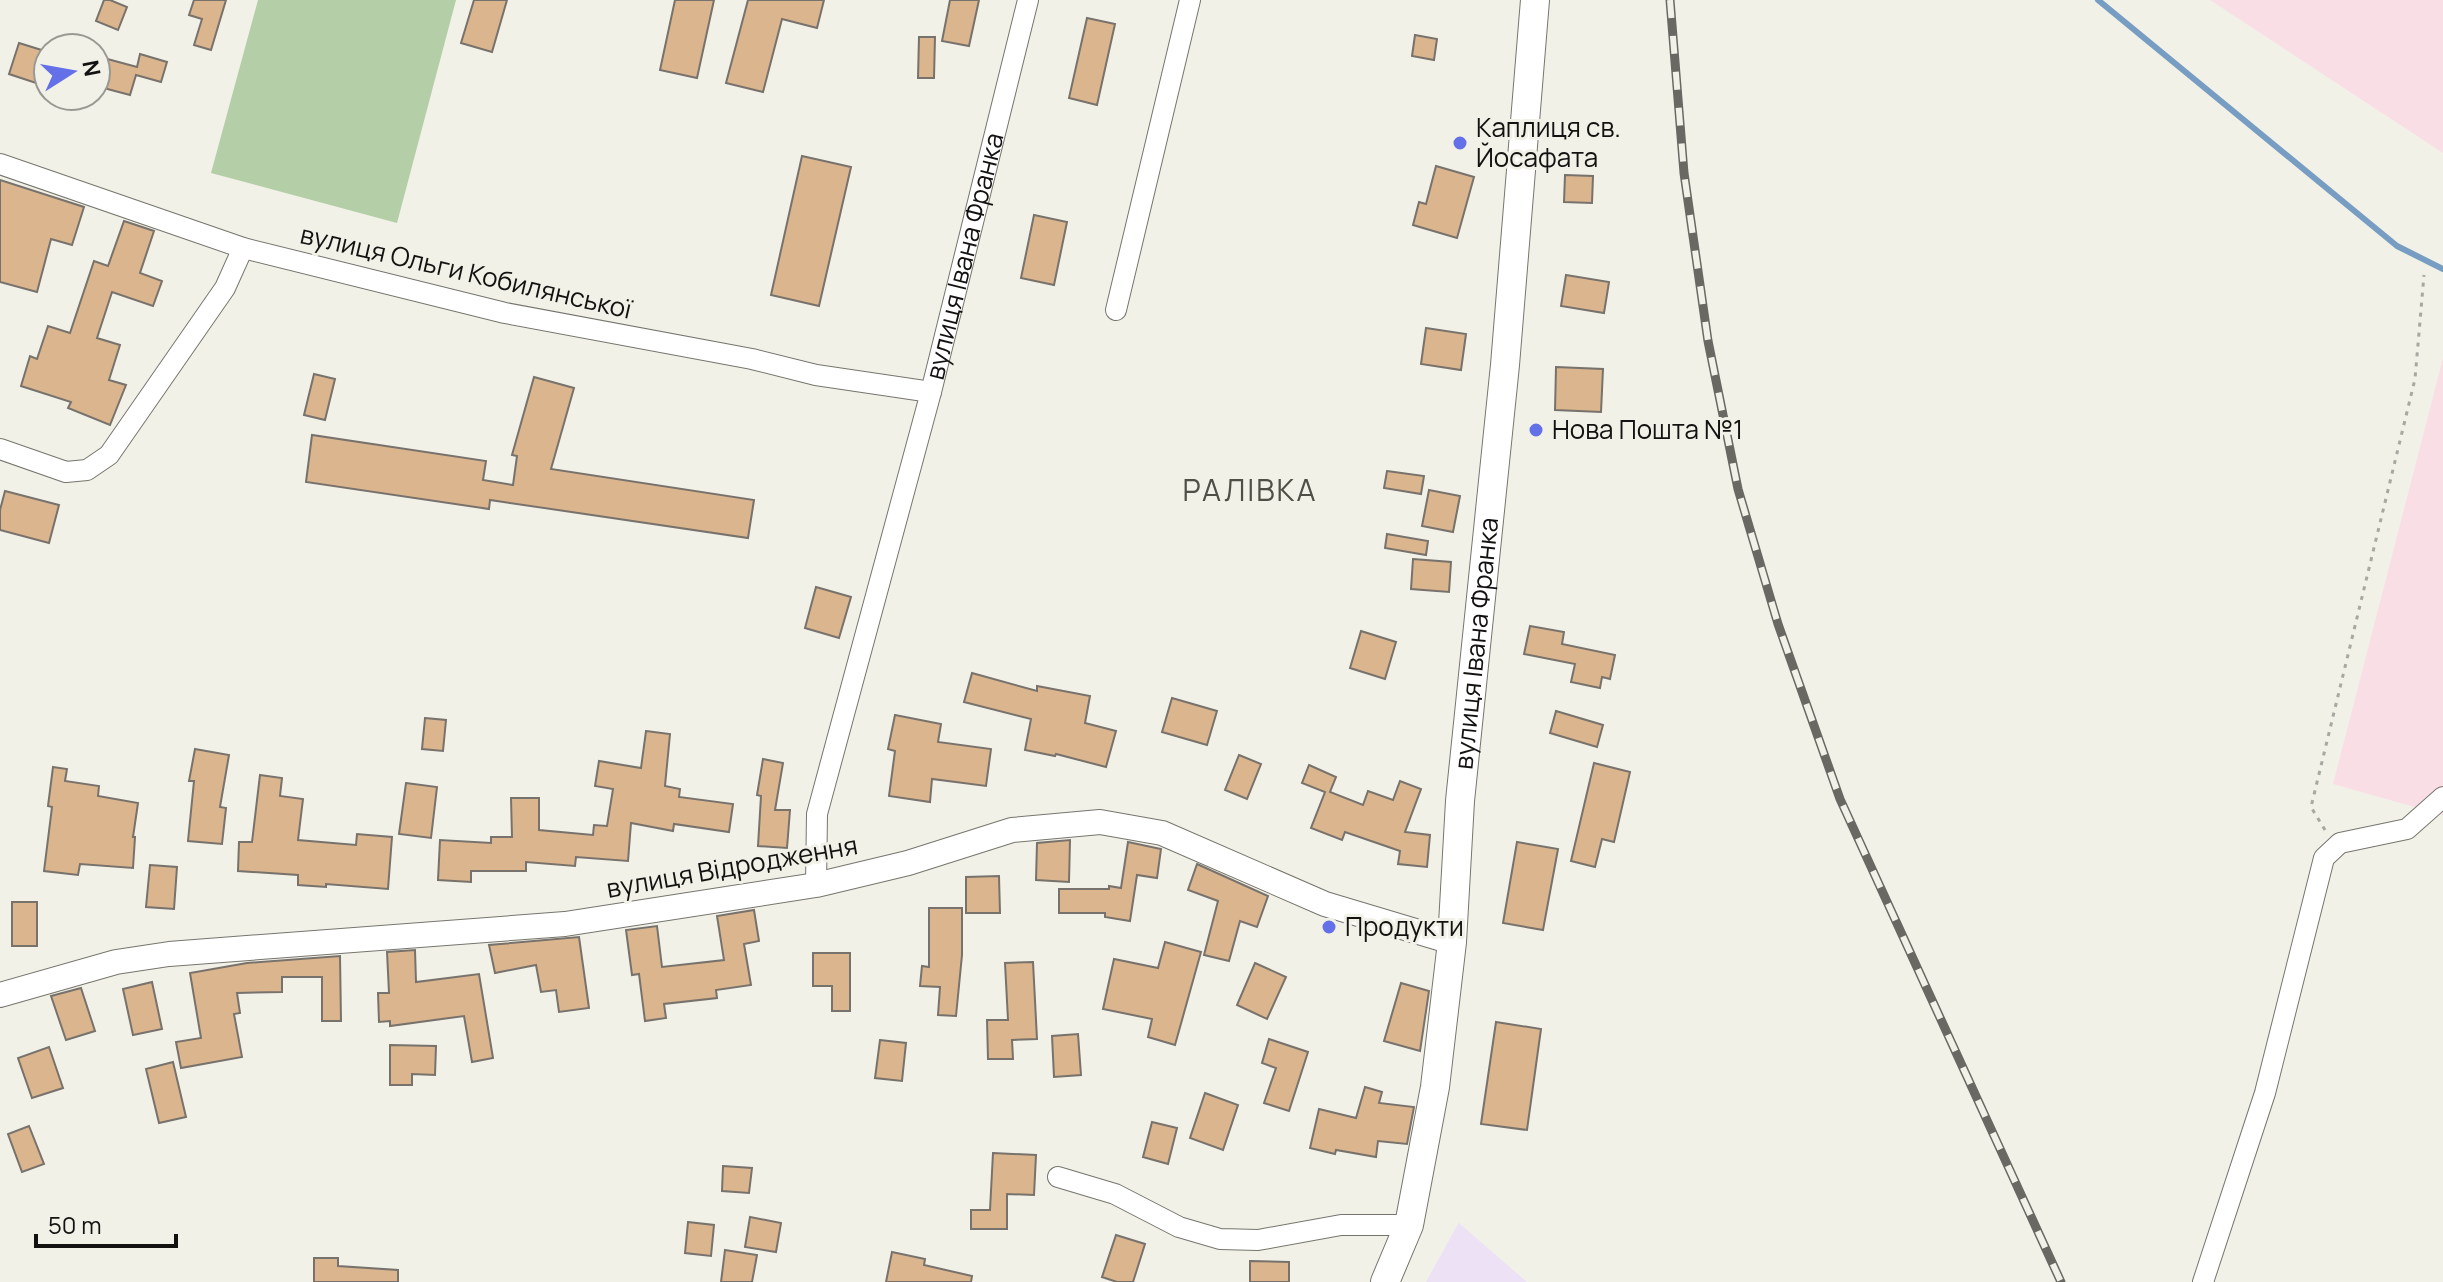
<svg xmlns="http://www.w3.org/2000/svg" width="2443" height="1282" font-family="Manrope,sans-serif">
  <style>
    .industrial { fill: #f9dfe5 }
    .education { fill: #ede1f5 }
    .green { fill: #b4cea7 }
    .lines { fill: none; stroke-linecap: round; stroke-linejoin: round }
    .stream { stroke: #789dc2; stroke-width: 6 }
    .building { fill: #dab58e; stroke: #78726c; stroke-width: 2 }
    .minor-casing { stroke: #76756d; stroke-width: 22 }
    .tertiary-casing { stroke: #76756d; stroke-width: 26 }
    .secondary-casing { stroke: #76756d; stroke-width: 30 }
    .path { stroke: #a8a7a1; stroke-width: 3; stroke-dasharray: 4 6; stroke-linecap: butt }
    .minor { stroke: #fff; stroke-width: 20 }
    .tertiary { stroke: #fff; stroke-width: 24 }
    .secondary { stroke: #fff; stroke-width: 28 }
    .rail-casing { stroke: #696863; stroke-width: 9 }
    .rail { stroke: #f2f1e8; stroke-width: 6; stroke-dasharray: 18; stroke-linecap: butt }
    .poi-dot { fill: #6470e8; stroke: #f2f1e8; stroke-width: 3 }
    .labels { text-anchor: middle; stroke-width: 6; stroke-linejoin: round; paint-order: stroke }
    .poi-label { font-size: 26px; fill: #131210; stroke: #f2f1e8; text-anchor: start }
    .street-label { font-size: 26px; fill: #131210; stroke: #f2f1e8 }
    .quarter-label { font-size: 30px; letter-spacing: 2px; fill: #4f4e47; stroke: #f2f1e8 }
  </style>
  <rect width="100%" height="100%" fill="#f2f1e8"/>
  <g class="industrial">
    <polygon points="2210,0 2443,0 2443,153 2213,2"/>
    <polygon points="2443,358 2443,815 2333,784"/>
  </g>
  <polygon class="education" points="1459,1222 1459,1223 1527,1282 1426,1282"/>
  <polygon class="green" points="258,0 456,0 397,223 211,173"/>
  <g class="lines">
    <polyline class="stream" points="2098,0 2397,246 2443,269"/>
  </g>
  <g class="building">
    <polygon points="104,0 110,0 127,7 118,30 96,21"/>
    <polygon points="194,0 226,0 211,50 194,45 202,19 189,15"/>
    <polygon points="474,0 507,0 492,52 461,43"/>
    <polygon points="675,0 714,0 697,78 660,70"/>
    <polygon points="748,0 824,0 817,28 782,19 763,92 726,83"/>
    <polygon points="950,0 979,0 969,46 942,41"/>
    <polygon points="1087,18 1115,24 1097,105 1069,98"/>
    <polygon points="1415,35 1437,39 1434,60 1412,56"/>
    <polygon points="919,37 935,37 934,78 918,78"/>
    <polygon points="19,43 48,52 39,84 9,74"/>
    <polygon points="140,54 167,62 161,82 136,75 130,95 96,86 96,69 100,57 137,67"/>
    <polygon points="802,156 851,167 819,306 771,295"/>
    <polygon points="1436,166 1474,177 1457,238 1413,225 1419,202 1426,204"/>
    <polygon points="1565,175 1593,176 1592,203 1564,202"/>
    <polygon points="0,180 84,207 72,245 51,239 37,292 0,282"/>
    <polygon points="1034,215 1067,222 1054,285 1021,278"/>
    <polygon points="124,221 154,231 140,273 162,281 153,306 112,292 97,338 120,345 109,380 126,385 110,425 68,408 71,402 21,386 30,356 37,359 48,326 70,333 94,261 108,266"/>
    <polygon points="1566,275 1609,282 1604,313 1561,306"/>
    <polygon points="1426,328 1466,334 1461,370 1421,364"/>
    <polygon points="1556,367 1603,369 1601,412 1555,410"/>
    <polygon points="314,374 335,379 325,420 304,415"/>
    <polygon points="534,377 574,388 551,469 754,500 748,538 490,500 489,509 306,482 312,435 486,461 483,480 513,485 517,456 512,455"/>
    <polygon points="1387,471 1424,476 1421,494 1384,488"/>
    <polygon points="1429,490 1460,496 1453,532 1422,526"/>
    <polygon points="5,491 59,505 49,543 0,530 0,510"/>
    <polygon points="1387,534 1428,541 1426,555 1385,548"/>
    <polygon points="1413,559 1451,562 1449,592 1411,589"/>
    <polygon points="816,587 851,597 839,638 805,628"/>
    <polygon points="1530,626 1564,632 1562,644 1615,655 1610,679 1602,677 1600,688 1571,682 1575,664 1524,654"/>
    <polygon points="1361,631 1396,642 1385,679 1350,668"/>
    <polygon points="972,673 1037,691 1037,686 1090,696 1085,723 1116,731 1106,767 1056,754 1055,756 1025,750 1031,719 964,702"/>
    <polygon points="1172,698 1217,711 1207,745 1162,732"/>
    <polygon points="1556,711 1603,725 1597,747 1550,733"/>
    <polygon points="895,715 941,724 938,742 991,749 986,786 932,779 930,802 889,796 895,751 888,749"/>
    <polygon points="425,718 446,720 443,751 422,749"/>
    <polygon points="646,731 670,734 665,786 680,789 679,797 733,804 729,832 674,824 673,831 631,823 628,861 576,857 575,866 526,862 526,871 471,871 471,882 438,880 440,840 491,843 491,837 512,837 511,798 539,798 539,830 593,835 594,825 607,826 613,789 595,786 599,761 641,768"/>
    <polygon points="195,749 229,755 220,807 226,808 222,844 188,841 194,781 189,781"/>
    <polygon points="1239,755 1261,764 1247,799 1225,790"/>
    <polygon points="763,759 783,763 775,810 790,810 787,848 758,846 761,796 757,795"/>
    <polygon points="1594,763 1630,772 1614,842 1602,839 1595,867 1571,861"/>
    <polygon points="1309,765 1336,777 1330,792 1363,805 1368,791 1393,800 1400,781 1421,789 1405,832 1430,835 1427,867 1398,864 1400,851 1345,832 1342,840 1311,828 1325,792 1302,783"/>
    <polygon points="53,767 67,769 65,781 99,786 98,796 138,803 133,837 135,837 133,868 80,864 78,875 44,871 52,807 48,806"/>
    <polygon points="260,775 282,778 280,796 303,799 298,840 356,845 357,834 392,837 388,889 326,884 326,887 298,885 298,875 238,871 239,842 252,842"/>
    <polygon points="406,783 437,787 431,838 399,834"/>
    <polygon points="1070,840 1069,882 1036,880 1037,843"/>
    <polygon points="1128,842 1161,849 1157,878 1137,875 1130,921 1105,917 1105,913 1059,913 1059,889 1109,889 1109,886 1121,888"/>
    <polygon points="1517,842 1558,849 1543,930 1503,923"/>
    <polygon points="1197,864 1268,896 1257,927 1240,921 1229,961 1204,955 1218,901 1188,890"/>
    <polygon points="150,865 177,867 174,909 146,907"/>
    <polygon points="999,876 1000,913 966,913 966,877"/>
    <rect x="12" y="902" width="25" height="44"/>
    <polygon points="929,908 962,908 962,955 956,1016 938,1015 940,987 920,986 922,966 929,967"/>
    <polygon points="754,910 759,941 744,944 751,985 716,990 717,998 664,1004 666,1018 645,1021 639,974 632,975 626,930 657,926 662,967 724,960 717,916"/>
    <polygon points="579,937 589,1008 559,1012 556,990 541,992 536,965 495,973 489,945"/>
    <polygon points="1165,942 1201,952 1175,1045 1148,1037 1152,1019 1103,1009 1114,959 1158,968"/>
    <polygon points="415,950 416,982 479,974 493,1058 472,1062 464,1016 390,1026 390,1021 379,1022 378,993 389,993 387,952"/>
    <polygon points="813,953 850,953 850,1011 832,1011 832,986 813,986"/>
    <polygon points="340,956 341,1021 322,1021 322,977 282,977 282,992 237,993 240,1013 234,1014 242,1057 181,1068 176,1042 201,1038 190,973 247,963"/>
    <polygon points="1033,962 1037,1039 1012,1040 1013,1059 988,1059 987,1020 1008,1020 1005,963"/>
    <polygon points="1255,963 1286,977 1267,1019 1237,1005"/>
    <polygon points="152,982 162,1029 133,1035 123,989"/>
    <polygon points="1401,983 1429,991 1420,1051 1384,1041"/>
    <polygon points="81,988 95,1031 66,1040 51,996"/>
    <polygon points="1496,1022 1541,1029 1527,1130 1481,1124"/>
    <polygon points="1078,1034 1081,1075 1054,1077 1052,1036"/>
    <polygon points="1269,1039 1308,1052 1289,1111 1264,1103 1276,1068 1262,1063"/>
    <polygon points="880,1040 906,1043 902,1081 875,1078"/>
    <polygon points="390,1045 436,1046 435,1075 412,1074 412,1085 390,1085"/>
    <polygon points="49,1047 63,1088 32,1098 18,1058"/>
    <polygon points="173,1062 186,1117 159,1123 146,1069"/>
    <polygon points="1365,1087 1382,1092 1379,1103 1414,1107 1407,1144 1378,1141 1376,1157 1336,1150 1335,1154 1310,1148 1319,1109 1356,1118"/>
    <polygon points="1205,1093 1238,1105 1223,1150 1190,1138"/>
    <polygon points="1152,1122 1177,1128 1168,1164 1143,1157"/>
    <polygon points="29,1126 44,1164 22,1172 8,1134"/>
    <polygon points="993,1153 1036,1155 1034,1195 1007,1194 1007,1229 971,1229 971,1210 990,1210"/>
    <polygon points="723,1166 752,1168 749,1193 722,1191"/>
    <polygon points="750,1217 781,1223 776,1252 745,1247"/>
    <polygon points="688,1222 714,1225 711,1256 685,1253"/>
    <polygon points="1116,1235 1145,1244 1133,1282 1117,1282 1102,1277"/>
    <polygon points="725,1250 757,1255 752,1282 721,1282"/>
    <polygon points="892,1252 925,1259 924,1265 972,1276 971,1282 886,1282"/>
    <polygon points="314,1258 338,1258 338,1266 398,1270 398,1282 314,1282"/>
    <polygon points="1250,1261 1289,1262 1289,1282 1250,1282"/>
  </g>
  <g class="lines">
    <g class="minor-casing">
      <g id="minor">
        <polyline points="0,164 243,248 505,313 752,359 816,375 931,392"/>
        <polyline points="1116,310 1190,0"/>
        <polyline points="0,449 66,472 87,470 109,455 225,288 243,248"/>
        <path id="s1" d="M816 885 817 814 931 392 1028 0"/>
        <polyline points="1058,1177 1115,1194 1179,1227 1220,1239 1258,1240 1341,1225 1409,1225"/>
        <polyline points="2203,1282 2265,1093 2324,858 2340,843 2407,829 2443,797"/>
      </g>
    </g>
    <g class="tertiary-casing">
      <polyline id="tertiary" points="0,995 116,962 169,954 565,924 816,885 908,863 1012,830 1100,822 1162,833 1325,904 1452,942"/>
    </g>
    <g class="secondary-casing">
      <g id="secondary">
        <path id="s2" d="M1385 1282 1409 1225 1435 1087 1452 942 1460 801 1505 365 1535 0"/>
      </g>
    </g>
    <polyline class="path" points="2325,830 2311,807 2415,379 2424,275"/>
    <use href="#minor" class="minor"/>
    <use href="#tertiary" class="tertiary"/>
    <use href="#secondary" class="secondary"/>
    <g class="rail-casing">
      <polyline id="rail" points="1670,0 1684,173 1708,341 1738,489 1778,624 1840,799 2061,1282"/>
    </g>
    <use href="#rail" class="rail"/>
  </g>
  <g class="poi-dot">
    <circle cx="1460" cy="143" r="8"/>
    <circle cx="1536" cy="430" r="8"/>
    <circle cx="1329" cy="927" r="8"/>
  </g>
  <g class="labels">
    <g class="poi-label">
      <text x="1476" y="137">Каплиця св.<tspan x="1476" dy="30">Йосафата</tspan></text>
      <text x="1552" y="439">Нова Пошта №1</text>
      <text x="1345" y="936">Продукти</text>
    </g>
    <g class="street-label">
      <text dy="9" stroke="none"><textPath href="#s1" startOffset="648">вулиця Івана Франка</textPath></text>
      <text transform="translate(466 272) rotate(13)" y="9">вулиця Ольги Кобилянської</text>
      <text dy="9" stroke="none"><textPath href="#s2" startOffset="648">вулиця Івана Франка</textPath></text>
      <text transform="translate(732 867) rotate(-10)" y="9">вулиця Відродження</text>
    </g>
    <g class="quarter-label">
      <text x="1250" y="501">РАЛІВКА</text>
    </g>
  </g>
  <g transform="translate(72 72) rotate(79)"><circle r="38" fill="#f2f1e8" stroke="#999892" stroke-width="2"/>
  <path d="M0-6L14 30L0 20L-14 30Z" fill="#6470e8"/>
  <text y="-12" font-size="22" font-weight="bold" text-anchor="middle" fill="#131210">N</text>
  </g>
  <path d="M36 1234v12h140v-12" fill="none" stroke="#131210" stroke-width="4"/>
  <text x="48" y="1234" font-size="24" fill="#131210" stroke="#f2f1e8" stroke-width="6" paint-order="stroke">50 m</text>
</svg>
